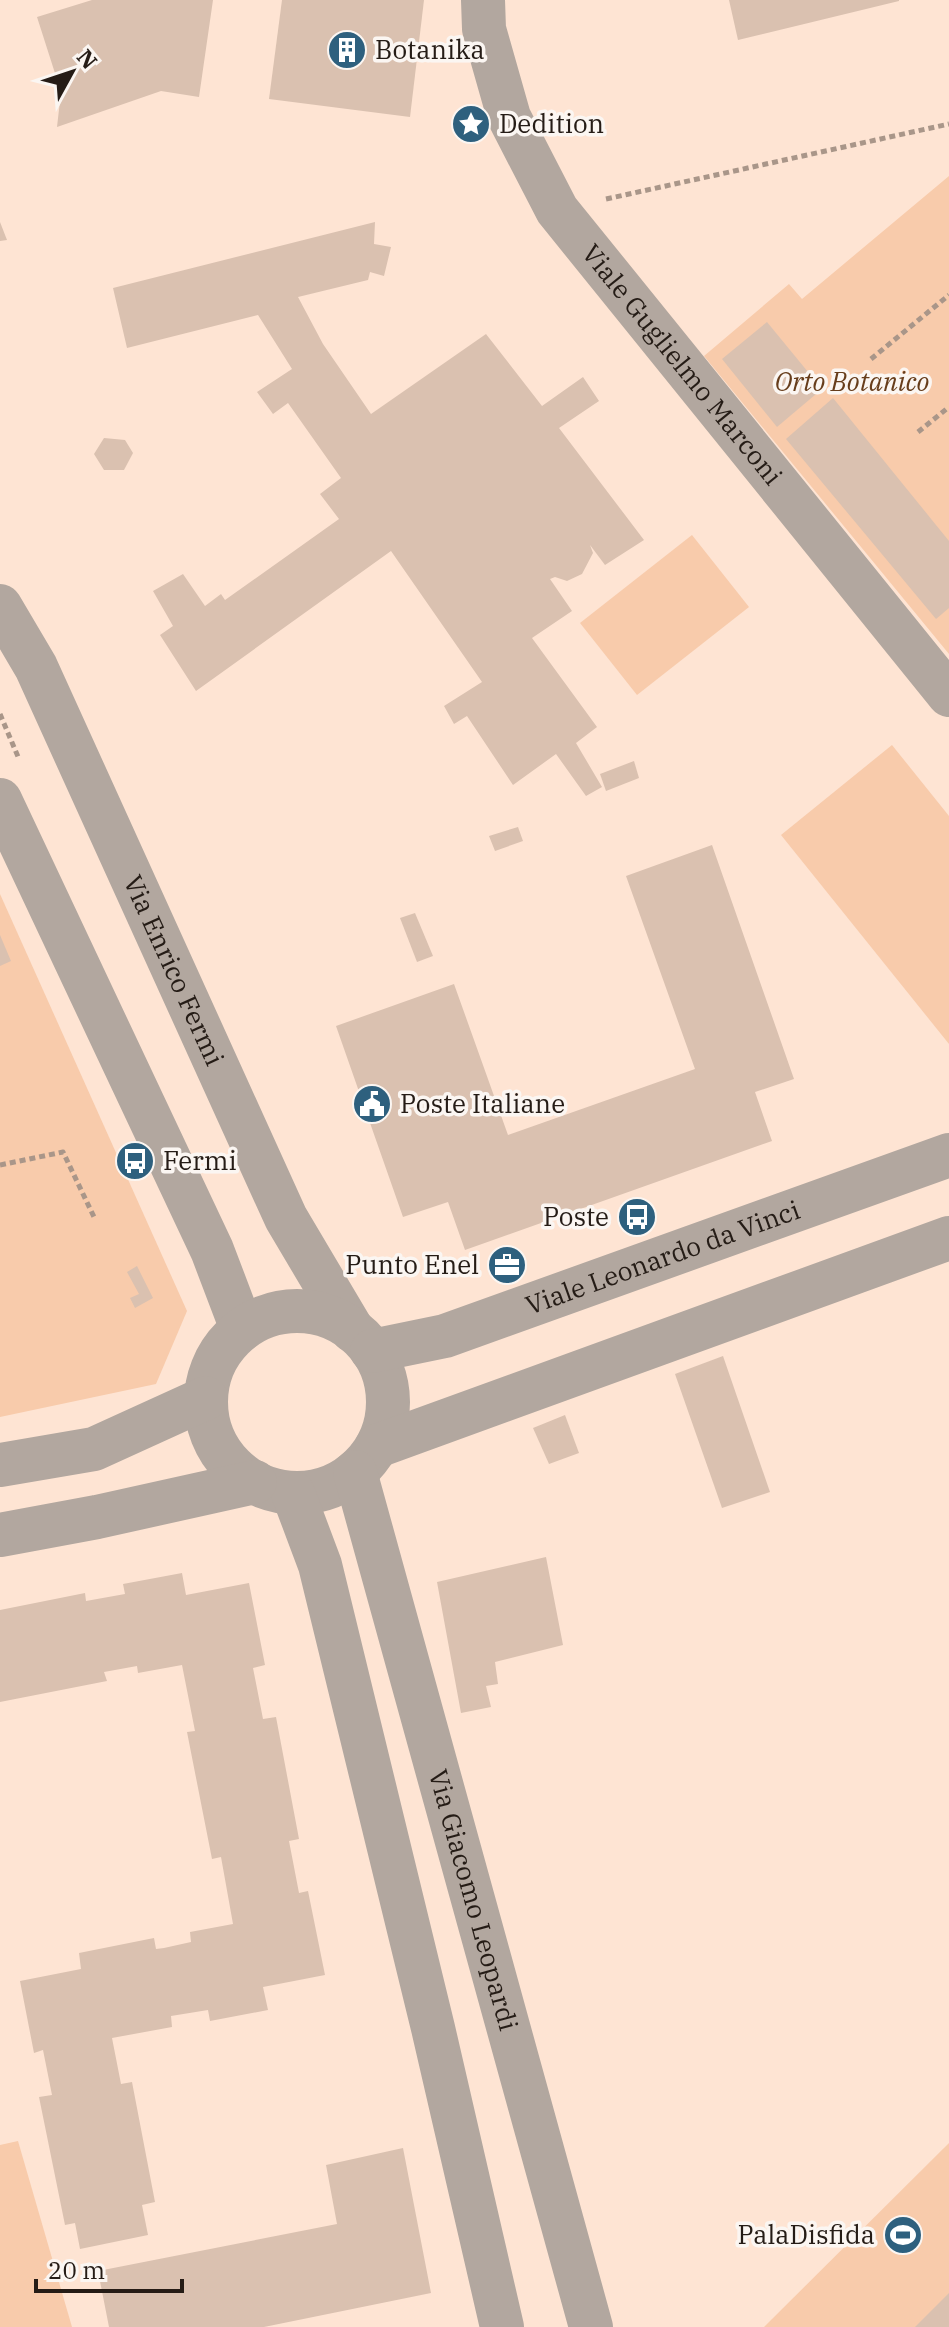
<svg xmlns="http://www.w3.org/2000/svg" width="949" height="2327" font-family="'IBM Plex Serif',serif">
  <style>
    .green { fill: #f8cbab }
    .building { fill: #dac1b0 }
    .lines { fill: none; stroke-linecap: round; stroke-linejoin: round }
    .path { stroke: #a99689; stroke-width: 5; stroke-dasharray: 6 4; stroke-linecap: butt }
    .minor { stroke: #b2a79f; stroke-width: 44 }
    .labels { text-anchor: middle; stroke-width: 7; stroke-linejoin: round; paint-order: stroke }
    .poi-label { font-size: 26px; fill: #251c16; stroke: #fbf6f2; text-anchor: start }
    .street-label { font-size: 26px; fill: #251c16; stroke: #fbf6f2 }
    .park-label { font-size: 26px; font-style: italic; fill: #673d1b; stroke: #fbf6f2 }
  </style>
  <rect width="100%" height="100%" fill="#fee4d3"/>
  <g class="green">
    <polygon points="949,176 949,654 704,356 789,284 802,299"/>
    <polygon points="692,535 749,607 637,695 580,623"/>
    <polygon points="892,745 949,816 949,1044 781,835"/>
    <polygon points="0,894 187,1311 156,1384 0,1417"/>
    <polygon points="18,2141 72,2327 0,2327 0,2145"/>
    <polygon points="949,2143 949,2327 764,2327"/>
  </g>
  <g class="building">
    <polygon points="92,0 213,0 199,97 161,91 57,127 61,92 37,17"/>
    <polygon points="282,0 424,0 410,117 269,99"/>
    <polygon points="729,0 899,0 899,1 738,40"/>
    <polygon points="0,222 7,240 0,241"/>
    <polygon points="375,222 374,244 391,247 384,276 370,272 368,280 298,297 323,344 371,414 486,334 542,406 583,377 599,401 559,428 644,540 605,565 590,545 593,553 582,574 567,581 555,577 550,579 572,611 532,638 597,727 576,743 602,787 586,796 556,754 513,785 467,716 454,724 444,706 482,682 391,551 196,691 160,635 173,626 153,591 183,574 205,606 221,594 225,600 339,519 320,494 341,478 288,403 273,414 257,392 292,369 258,315 127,348 113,288"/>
    <polygon points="767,322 822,389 777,427 722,359"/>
    <polygon points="833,398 949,541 949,608 936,619 786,439"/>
    <polygon points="104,438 125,440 133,453 124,470 104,470 94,454"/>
    <polygon points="634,761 639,778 606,791 600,774"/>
    <polygon points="518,827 523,841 495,851 489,836"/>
    <polygon points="712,845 794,1079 755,1092 772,1141 465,1250 448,1202 403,1217 336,1026 454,984 508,1135 695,1069 626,876"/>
    <polygon points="415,913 433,956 417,962 400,918"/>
    <polygon points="0,935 11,961 0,966"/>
    <polygon points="137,1266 153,1298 135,1308 130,1298 139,1294 127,1272"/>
    <polygon points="723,1356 770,1492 722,1508 675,1374"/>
    <polygon points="565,1415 579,1453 549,1464 533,1428"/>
    <polygon points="546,1557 563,1645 495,1662 498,1684 486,1686 491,1707 461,1713 437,1582"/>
    <polygon points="182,1573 186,1595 249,1583 265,1665 253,1668 263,1719 276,1717 299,1839 289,1841 299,1893 308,1891 325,1975 263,1987 268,2010 210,2021 208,2010 171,2016 172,2027 112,2038 121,2084 132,2082 155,2202 142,2205 148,2235 80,2249 75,2223 65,2225 39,2097 52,2095 43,2050 34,2053 20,1981 81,1969 79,1953 154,1938 156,1949 164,1948 191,1942 190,1932 233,1924 221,1857 212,1859 187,1732 195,1731 182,1665 138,1673 137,1666 104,1672 107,1681 0,1702 0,1610 85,1593 86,1601 125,1594 123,1584"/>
    <polygon points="403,2148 431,2293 264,2327 109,2327 98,2271 337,2224 326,2165"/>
    <polygon points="949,2293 949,2327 915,2327"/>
  </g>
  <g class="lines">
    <g class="path">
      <polyline points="606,199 949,124"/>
      <polyline points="871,359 949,295"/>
      <polyline points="918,432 949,407"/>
      <polyline points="0,714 19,759"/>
      <polyline points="0,1165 63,1152 94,1217"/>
    </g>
    <g class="minor">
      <path id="s1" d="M483 0 484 29 509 117 557 210 949 695"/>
      <path id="s2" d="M0 606 36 667 286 1218 353 1331"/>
      <polyline points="0,800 212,1250 242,1329"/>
      <circle cx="297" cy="1402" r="91"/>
      <path id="s3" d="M372 1351 445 1336 949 1155"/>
      <polyline points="377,1446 949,1238"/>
      <polyline points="0,1465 94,1449 206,1398"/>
      <path id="s4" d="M355 1472 591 2327"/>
      <polyline points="293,1493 320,1565 433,2028 502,2327"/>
      <polyline points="0,1535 97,1517 255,1482"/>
    </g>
  </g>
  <defs>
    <g id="building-disc" transform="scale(2)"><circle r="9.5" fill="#2e607e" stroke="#fbf6f2"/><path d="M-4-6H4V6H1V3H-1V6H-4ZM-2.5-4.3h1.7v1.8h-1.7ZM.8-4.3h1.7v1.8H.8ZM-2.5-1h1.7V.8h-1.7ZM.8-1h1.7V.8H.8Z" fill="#fff"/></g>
    <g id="sight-disc" transform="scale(2)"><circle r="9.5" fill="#2e607e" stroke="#fbf6f2"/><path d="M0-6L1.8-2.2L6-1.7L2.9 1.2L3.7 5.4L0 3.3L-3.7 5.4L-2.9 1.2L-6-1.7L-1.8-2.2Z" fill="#fff"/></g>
    <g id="civic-disc" transform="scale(2)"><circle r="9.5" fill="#2e607e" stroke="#fbf6f2"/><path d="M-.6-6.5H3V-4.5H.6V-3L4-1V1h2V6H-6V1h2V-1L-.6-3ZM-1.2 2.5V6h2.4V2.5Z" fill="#fff"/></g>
    <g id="bus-disc" transform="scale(2)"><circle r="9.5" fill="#2e607e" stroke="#fbf6f2"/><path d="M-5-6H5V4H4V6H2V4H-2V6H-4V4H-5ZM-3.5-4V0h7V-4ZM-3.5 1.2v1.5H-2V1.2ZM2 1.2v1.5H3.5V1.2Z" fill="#fff"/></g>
    <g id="office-disc" transform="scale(2)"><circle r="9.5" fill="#2e607e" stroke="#fbf6f2"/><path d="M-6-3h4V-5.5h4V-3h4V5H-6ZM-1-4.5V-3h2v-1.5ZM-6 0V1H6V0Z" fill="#fff"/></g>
    <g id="stadium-disc" transform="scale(2)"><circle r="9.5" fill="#2e607e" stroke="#fbf6f2"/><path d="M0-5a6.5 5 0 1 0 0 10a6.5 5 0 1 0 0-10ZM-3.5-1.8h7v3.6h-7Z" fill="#fff"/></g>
  </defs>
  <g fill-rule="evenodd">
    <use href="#building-disc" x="347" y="50"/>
    <use href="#sight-disc" x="471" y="124"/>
    <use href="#civic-disc" x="372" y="1104"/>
    <use href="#bus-disc" x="135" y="1161"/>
    <use href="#bus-disc" x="637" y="1217"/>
    <use href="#office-disc" x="507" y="1265"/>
    <use href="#stadium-disc" x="903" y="2235"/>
  </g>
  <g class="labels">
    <g class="poi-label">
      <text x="375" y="59">Botanika</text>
      <text x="499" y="133">Dedition</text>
      <text x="400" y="1113">Poste Italiane</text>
      <text x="163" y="1170">Fermi</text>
      <text x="609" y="1226" text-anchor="end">Poste</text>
      <text x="479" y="1274" text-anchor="end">Punto Enel</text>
      <text x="875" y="2244" text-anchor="end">PalaDisfida</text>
    </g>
    <g class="street-label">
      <text dy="9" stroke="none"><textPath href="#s1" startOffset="424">Viale Guglielmo Marconi</textPath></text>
      <text dy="9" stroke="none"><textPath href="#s2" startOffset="404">Via Enrico Fermi</textPath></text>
      <text dy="9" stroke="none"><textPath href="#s3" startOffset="306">Viale Leonardo da Vinci</textPath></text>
      <text dy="9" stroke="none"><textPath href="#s4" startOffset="444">Via Giacomo Leopardi</textPath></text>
    </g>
    <g class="park-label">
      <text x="852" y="391">Orto Botanico</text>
    </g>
  </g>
  <g transform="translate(72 72) rotate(50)" stroke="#fbf6f2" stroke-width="6" paint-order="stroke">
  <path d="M0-6L14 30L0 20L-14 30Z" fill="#251c16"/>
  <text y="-12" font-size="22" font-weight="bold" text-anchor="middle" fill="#251c16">N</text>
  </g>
  <path d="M36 2279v12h146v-12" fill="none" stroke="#251c16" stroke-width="4"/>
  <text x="48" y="2279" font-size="24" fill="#251c16" stroke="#fbf6f2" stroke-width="6" paint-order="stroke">20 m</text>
</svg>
